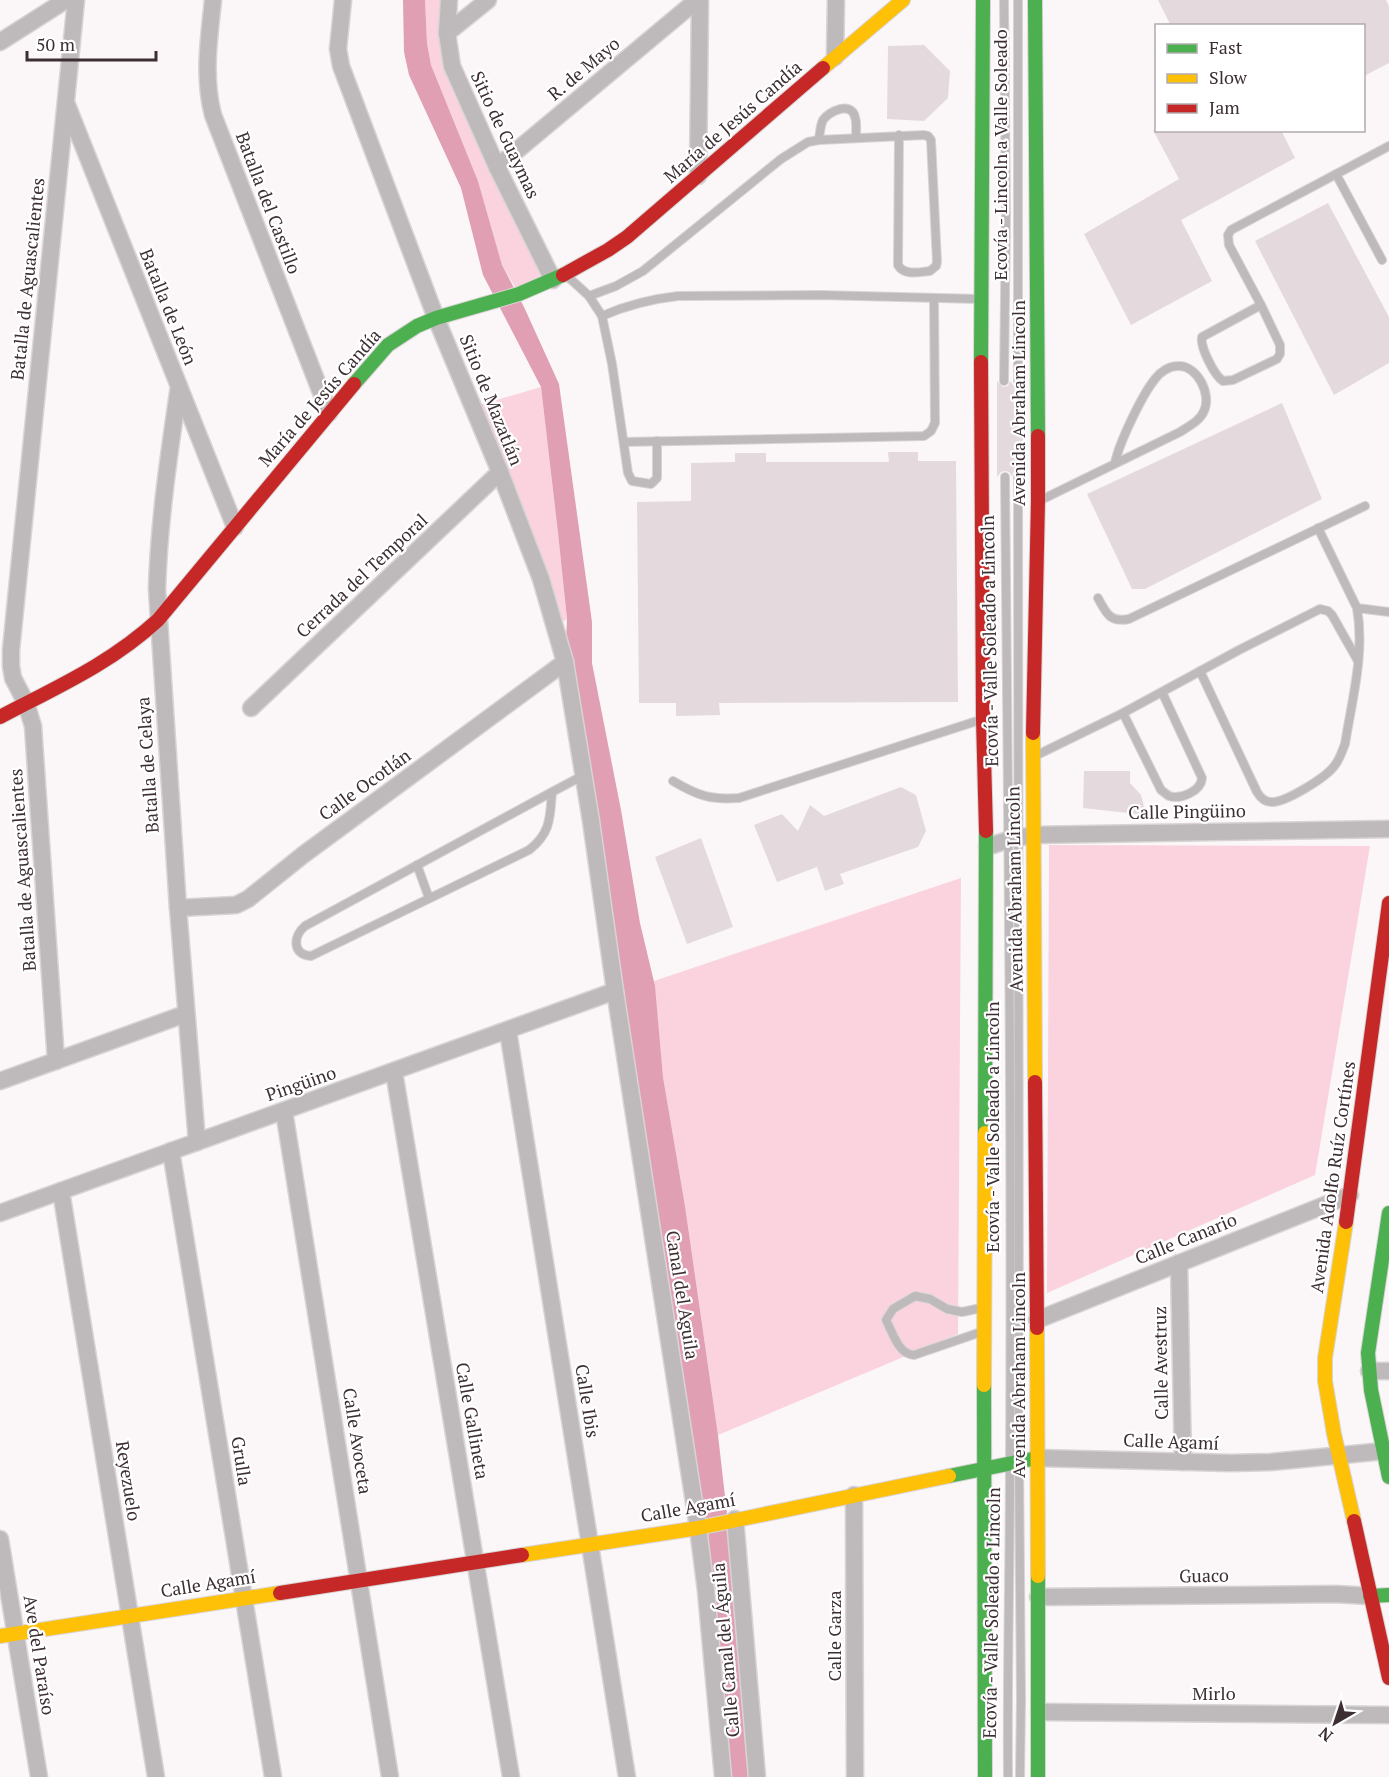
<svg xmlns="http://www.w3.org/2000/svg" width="1389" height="1777" font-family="'PT Serif',serif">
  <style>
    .green { fill: #fad3de }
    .water { fill: #e19fb4 }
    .building { fill: #e4dadd }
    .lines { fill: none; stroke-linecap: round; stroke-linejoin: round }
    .lane-casing { stroke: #d8d4d4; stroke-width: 10 }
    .street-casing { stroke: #d8d4d4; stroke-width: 19 }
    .fast-casing { stroke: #d8d4d4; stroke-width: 16 }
    .slow-casing { stroke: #d8d4d4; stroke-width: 16 }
    .jam-casing { stroke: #d8d4d4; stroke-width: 16 }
    .lane { stroke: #beb9ba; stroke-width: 8 }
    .street { stroke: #beb9ba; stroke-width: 16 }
    .fast { stroke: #4caf50; stroke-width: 14 }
    .slow { stroke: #ffc107; stroke-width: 14 }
    .jam { stroke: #c62828; stroke-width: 14 }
    .labels { text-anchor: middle; stroke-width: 4.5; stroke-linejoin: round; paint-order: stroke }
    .street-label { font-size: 18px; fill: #3d2e32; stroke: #fff }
  </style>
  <rect width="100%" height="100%" fill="#fbf7f8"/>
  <g class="green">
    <polygon points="425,0 449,0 448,48 553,280 519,294 502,265 478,181 431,65 427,43"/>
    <polygon points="541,387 558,533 567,619 556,626 473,407"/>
    <polygon points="1049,845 1370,846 1315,1175 1047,1293"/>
    <polygon points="961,878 958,1334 718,1435 685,1206 663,1077 654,981"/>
  </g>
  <polygon class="water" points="403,0 425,0 427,43 431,65 478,181 502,265 524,307 559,384 592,622 592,663 621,810 640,923 655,986 663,1077 685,1206 718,1435 757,1777 723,1777 706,1591 565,662 567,619 558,533 541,387 483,275 461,188 409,75 404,52"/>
  <g class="building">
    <polygon points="1158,0 1386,0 1389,6 1389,63 1364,76 1364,26 1171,26"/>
    <polygon points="924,45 950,71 948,98 924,121 887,119 888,46"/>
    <polygon points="1153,130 1281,130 1295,158 1181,220 1212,281 1131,325 1084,234 1179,179"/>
    <polygon points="1328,203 1389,317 1389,363 1334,395 1255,241"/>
    <polygon points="997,381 1003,387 1008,386 1010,381 1015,387 1019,387 1023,385 1024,474 1017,471 1013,473 1012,477 1010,473 1006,471 1001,472 997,477"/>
    <polygon points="1282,403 1322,499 1145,589 1132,589 1087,494"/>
    <polygon points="888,452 918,452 918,461 956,461 958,702 719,703 720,715 676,716 676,703 639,703 637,502 691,501 691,463 735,462 735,453 766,453 766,462 889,462"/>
    <polygon points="1084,771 1130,771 1130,783 1141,795 1146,815 1083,808"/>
    <polygon points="901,787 916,795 926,831 918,847 840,874 844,884 825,891 817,867 777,882 754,825 782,814 798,831 810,805 824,816"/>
    <polygon points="701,838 733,927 687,944 655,857"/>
  </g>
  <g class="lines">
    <g class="lane-casing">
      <g id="lane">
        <polyline points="1004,0 1006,214 1004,381"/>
        <polyline points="1018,0 1018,381"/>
        <path d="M819 140C820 133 820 126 823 120 829 111 851 101 855 117 857 123 856 131 856 137"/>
        <polyline points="1336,174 1382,260"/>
        <polyline points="566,275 589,296 602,316 612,364 628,473 632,481 651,484 657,478 657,441"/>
        <path d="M589 296 616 286 643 271 781 159 808 142 819 140 924 135 928 136 931 140 937 262 936 266 930 271C919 272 904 276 898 265L899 135"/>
        <path d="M1261 305 1202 337C1200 347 1214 375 1223 381L1233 380 1277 359 1280 354V345L1261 305 1229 245 1228 235 1231 230 1389 146"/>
        <path d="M602 316C627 305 651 299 678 296L819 295 979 299"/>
        <polyline points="624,442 924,436 931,431 935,423 934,299"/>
        <path d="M1005 477C1008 806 1012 1135 1010 1463 1010 1568 1007 1672 1008 1777"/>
        <polyline points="1018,477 1019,1462 1021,1699 1020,1777"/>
        <path d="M1041 500 1180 432C1189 426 1200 421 1204 411 1212 394 1197 365 1178 366 1169 366 1160 372 1155 379 1142 395 1119 443 1115 463"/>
        <polyline points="1318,528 1357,608 1389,612"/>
        <path d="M1098 598C1106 613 1110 623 1129 619L1365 506"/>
        <path d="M1200 671 1257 792C1260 797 1264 802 1271 802 1285 803 1327 777 1335 765 1340 759 1342 751 1345 744 1352 700 1365 653 1357 608"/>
        <path d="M1162 692 1202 778C1201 791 1181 800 1169 796 1166 794 1164 792 1161 790L1123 713 1239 650 1320 609 1328 611 1332 615 1358 661"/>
        <polyline points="1035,756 1123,713"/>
        <path d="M673 781C698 796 711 800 739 798L980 720"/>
        <path d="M552 792C550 817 551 833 529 850L311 956C292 955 293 936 305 926L552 792 584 775"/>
        <polyline points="417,865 429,898"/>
        <path d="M981 1308 962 1312 947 1309 930 1299 915 1296 893 1309 886 1320C893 1333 898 1354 914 1355L981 1332"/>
      </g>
    </g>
    <g class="street-casing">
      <g id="street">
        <path d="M213 0C209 39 203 76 213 115L329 413"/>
        <polyline points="343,0 338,49 341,66 436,318 500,472 541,579 565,662 591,821 615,991 698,1528 706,1591 723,1777"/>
        <polyline points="449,0 447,33 452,66 497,167 553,280"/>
        <polyline points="447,33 488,0"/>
        <polyline points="0,42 66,0"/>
        <polyline points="835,57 836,0"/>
        <polyline points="67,105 235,527"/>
        <polyline points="497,167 697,0"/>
        <polyline points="698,176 700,0"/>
        <path d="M179 386C169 454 159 521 157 589L178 908 197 1142"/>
        <polyline points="251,708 500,472"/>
        <polyline points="987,847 1008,840 1032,835 1389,829"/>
        <polyline points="178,908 236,905 248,899 303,855 565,662"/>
        <polyline points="508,1031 627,1777"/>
        <polyline points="56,1061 33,726 26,703 13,678 11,666 11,650 76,0"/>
        <polyline points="394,1072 511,1777"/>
        <polyline points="0,1081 185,1014"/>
        <polyline points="284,1111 390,1777"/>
        <polyline points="171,1151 273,1777"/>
        <polyline points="61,1191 156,1777"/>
        <polyline points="0,1213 615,991"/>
        <polyline points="1179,1263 1183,1462"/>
        <polyline points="1037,1320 1350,1195"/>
        <polyline points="1369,1371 1389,1371"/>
        <polyline points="1037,1458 1231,1463 1271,1462 1384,1451"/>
        <polyline points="854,1495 855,1777"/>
        <polyline points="735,1519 757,1777"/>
        <polyline points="0,1539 39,1777"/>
        <polyline points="1038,1597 1335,1594 1370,1596"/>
        <polyline points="1039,1712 1389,1715"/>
      </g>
    </g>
    <g class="fast-casing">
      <g id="fast">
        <polyline points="1035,0 1038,436"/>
        <polyline points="981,362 983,0"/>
        <polyline points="354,384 388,345 417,326 436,318 519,294 563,275"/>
        <polyline points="985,1133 986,831"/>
        <polyline points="1389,1213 1368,1353 1371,1390 1389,1477"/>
        <polyline points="984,1385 985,1777"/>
        <polyline points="949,1476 1037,1458"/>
        <polyline points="1038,1576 1038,1777"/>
        <polyline points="1370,1596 1389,1595"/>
      </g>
    </g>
    <g class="slow-casing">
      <g id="slow">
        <polyline points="823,68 903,0"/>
        <polyline points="1033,733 1035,1082"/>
        <polyline points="1346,1222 1325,1358 1325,1381 1334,1434 1354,1521"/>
        <polyline points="1037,1328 1038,1576"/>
        <polyline points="984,1385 985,1133"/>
        <polyline points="522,1555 698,1528 949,1476"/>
        <polyline points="0,1636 280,1593"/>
      </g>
    </g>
    <g class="jam-casing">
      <g id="jam">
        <polyline points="563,275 608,250 627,237 823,68"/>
        <polyline points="981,362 983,719 986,831"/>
        <path d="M0 717C57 687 110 664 158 620L354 384"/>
        <polyline points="1033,733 1038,501 1038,436"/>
        <polyline points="1035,1082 1037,1328"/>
        <polyline points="1346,1222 1389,903"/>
        <polyline points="1354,1521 1389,1678"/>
        <polyline points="280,1593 522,1555"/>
      </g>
    </g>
    <use href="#lane" class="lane"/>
    <use href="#street" class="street"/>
    <use href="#fast" class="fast"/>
    <use href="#slow" class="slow"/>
    <use href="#jam" class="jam"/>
  </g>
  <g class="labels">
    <g class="street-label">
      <text transform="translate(584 69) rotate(-40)" y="6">R. de Mayo</text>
      <text transform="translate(733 122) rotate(-41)" y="6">María de Jesús Candía</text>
      <text transform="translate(505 135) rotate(65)" y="6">Sitio de Guaymas</text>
      <text transform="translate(1001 155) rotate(-90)" y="6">Ecovía - Lincoln a Valle Soleado</text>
      <text transform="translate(268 203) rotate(69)" y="6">Batalla del Castillo</text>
      <text transform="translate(28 279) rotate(-84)" y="6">Batalla de Aguascalientes</text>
      <text transform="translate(168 307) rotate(68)" y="6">Batalla de León</text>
      <text transform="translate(320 398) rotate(-49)" y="6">María de Jesús Candía</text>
      <text transform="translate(491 400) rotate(68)" y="6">Sitio de Mazatlán</text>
      <text transform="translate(1019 403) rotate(-90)" y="6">Avenida Abraham Lincoln</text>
      <text transform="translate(362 576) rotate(-43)" y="6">Cerrada del Temporal</text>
      <text transform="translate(990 641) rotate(-91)" y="6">Ecovía - Valle Soleado a Lincoln</text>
      <text transform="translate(148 765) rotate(-94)" y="6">Batalla de Celaya</text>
      <text transform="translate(365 785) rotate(-36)" y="6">Calle Ocotlán</text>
      <text transform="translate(1187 812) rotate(-1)" y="6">Calle Pingüino</text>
      <text transform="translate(23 870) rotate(-94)" y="6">Batalla de Aguascalientes</text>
      <text transform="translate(1015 889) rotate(-91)" y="6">Avenida Abraham Lincoln</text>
      <text transform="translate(301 1084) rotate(-19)" y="6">Pingüino</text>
      <text transform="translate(993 1127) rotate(-90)" y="6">Ecovía - Valle Soleado a Lincoln</text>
      <text transform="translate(1333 1177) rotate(-82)" y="6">Avenida Adolfo Ruíz Cortínes</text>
      <text transform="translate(1186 1239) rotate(-22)" y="6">Calle Canario</text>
      <text transform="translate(682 1295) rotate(81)" y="6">Canal del Aguila</text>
      <text transform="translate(1161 1363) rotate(-91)" y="6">Calle Avestruz</text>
      <text transform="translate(1019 1375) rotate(-90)" y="6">Avenida Abraham Lincoln</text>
      <text transform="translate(587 1401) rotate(81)" y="6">Calle Ibis</text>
      <text transform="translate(472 1421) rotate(80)" y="6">Calle Gallineta</text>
      <text transform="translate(357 1441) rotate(81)" y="6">Calle Avoceta</text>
      <text transform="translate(1171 1442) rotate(2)" y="6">Calle Agamí</text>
      <text transform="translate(241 1461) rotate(81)" y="6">Grulla</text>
      <text transform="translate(128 1481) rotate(81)" y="6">Reyezuelo</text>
      <text transform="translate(688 1508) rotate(-10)" y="6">Calle Agamí</text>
      <text transform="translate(1204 1576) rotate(-1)" y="6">Guaco</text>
      <text transform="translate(208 1584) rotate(-9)" y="6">Calle Agamí</text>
      <text transform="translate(992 1613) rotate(-89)" y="6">Ecovía - Valle Soleado a Lincoln</text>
      <text transform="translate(835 1636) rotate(-90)" y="6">Calle Garza</text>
      <text transform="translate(726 1650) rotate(-95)" y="6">Calle Canal del Águila</text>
      <text transform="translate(39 1655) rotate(81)" y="6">Ave del Paraíso</text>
      <text x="1214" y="1700">Mirlo</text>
    </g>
  </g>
  <rect x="1155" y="24" width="210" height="108" fill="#ffffff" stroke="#b1abad" stroke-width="1.5"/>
  <rect x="1167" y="44" width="30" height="9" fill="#4caf50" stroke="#b1abad" stroke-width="1.5"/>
  <text x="1209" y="54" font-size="18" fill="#3d2e32">Fast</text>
  <rect x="1167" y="74" width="30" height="9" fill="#ffc107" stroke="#b1abad" stroke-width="1.5"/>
  <text x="1209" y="84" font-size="18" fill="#3d2e32">Slow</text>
  <rect x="1167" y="104" width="30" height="9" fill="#c62828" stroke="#b1abad" stroke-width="1.5"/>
  <text x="1209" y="114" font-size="18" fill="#3d2e32">Jam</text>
  <g transform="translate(1335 1723) rotate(219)" stroke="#ffffff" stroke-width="4.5" paint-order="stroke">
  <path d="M0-4.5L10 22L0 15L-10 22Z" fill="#3d2e32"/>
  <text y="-9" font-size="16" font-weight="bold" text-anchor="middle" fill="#3d2e32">N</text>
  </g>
  <path d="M27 51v9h129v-9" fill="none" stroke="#3d2e32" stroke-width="3"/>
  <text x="36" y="51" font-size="18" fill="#3d2e32" stroke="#ffffff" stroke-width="4.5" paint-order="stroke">50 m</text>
</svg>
